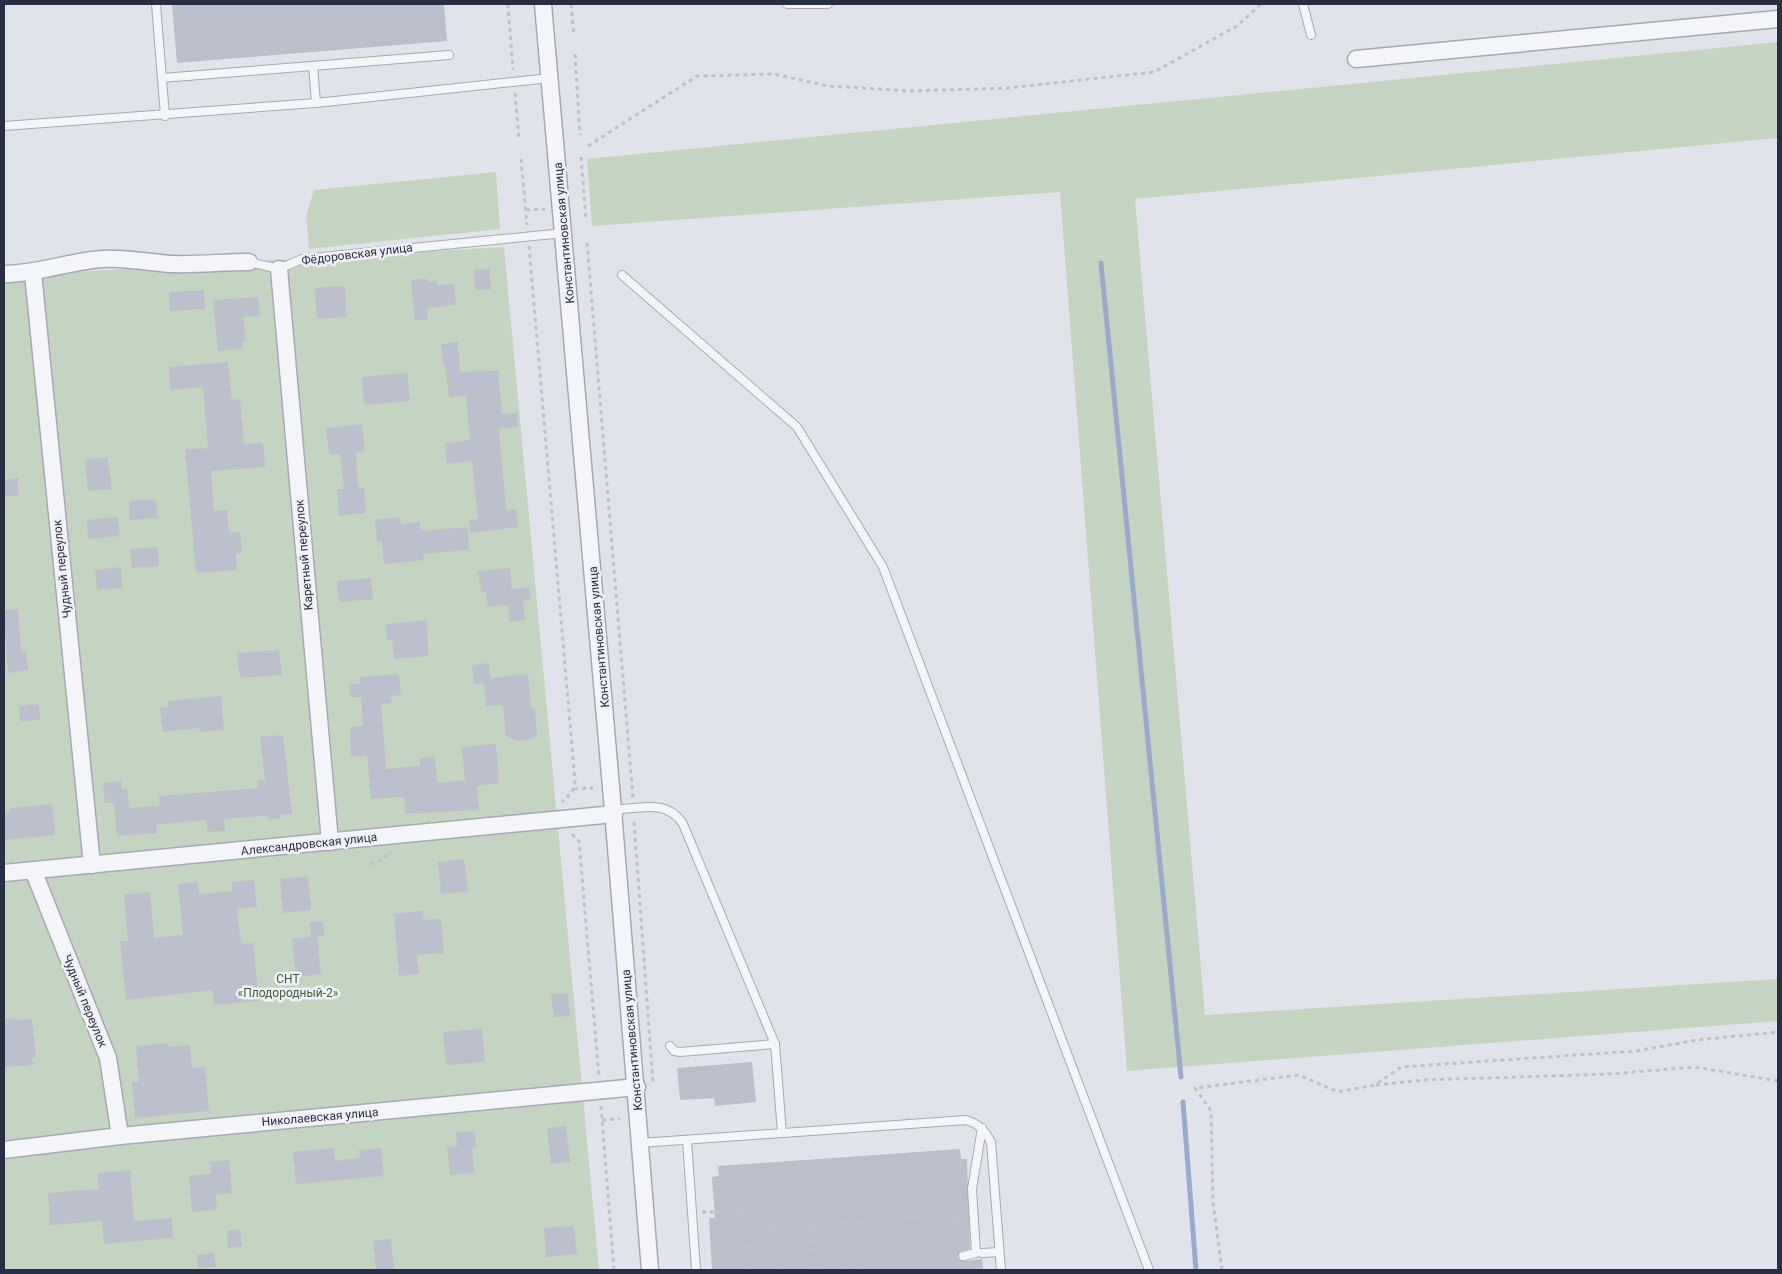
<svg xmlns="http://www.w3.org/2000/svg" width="1782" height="1274" font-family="Roboto,sans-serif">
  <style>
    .green { fill: #c3d5c1 }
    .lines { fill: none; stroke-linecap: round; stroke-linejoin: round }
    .stream { stroke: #99aacd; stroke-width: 5 }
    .building { fill: #bbbecb }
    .lane-casing { stroke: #a6a9b5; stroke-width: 10 }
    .street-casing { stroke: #a6a9b5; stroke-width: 19 }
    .path { stroke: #bfc1c9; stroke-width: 3; stroke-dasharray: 4 4; stroke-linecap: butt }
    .lane { stroke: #f4f5f8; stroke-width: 8 }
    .street { stroke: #f4f5f8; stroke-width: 16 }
    .labels { text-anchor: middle; stroke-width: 5; stroke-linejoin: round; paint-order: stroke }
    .street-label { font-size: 12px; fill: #282e43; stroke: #f1f2f8 }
    .park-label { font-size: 12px; fill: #366034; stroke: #f1f2f8 }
  </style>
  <rect width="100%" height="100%" fill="#e1e3eb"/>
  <g class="green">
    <polygon points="1778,42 1778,138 1135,199 1205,1015 1778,979 1778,1021 1127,1071 1060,192 592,226 587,159"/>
    <polygon points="496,172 500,229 309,249 306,216 314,190"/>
    <polygon points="504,247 599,1270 4,1270 4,276"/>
  </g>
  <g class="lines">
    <g class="stream">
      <polyline points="1101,263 1181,1077"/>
      <polyline points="1183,1102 1196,1270"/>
    </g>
  </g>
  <g class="building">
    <polygon points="172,4 444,4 447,41 177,63"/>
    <polygon points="490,269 491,289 475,290 474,270"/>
    <polygon points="427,279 427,282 437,281 437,285 454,284 456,304 427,309 428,319 415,321 411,280"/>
    <polygon points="345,286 347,317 317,319 315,288"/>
    <polygon points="204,290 205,309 170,311 169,292"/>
    <polygon points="258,297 260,316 243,317 246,341 242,341 242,349 218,351 213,300"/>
    <polygon points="458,342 460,372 498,370 502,414 517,413 518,427 499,429 506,510 516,509 518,527 470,533 469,520 478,519 472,461 447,464 445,443 470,440 466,396 449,397 445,364 443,365 441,344"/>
    <polygon points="228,362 232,400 240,399 244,444 263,443 265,467 211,471 214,511 227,510 229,533 240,532 242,553 236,553 237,570 196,573 185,449 208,448 203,387 170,390 169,367"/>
    <polygon points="407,373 410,401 364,405 362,377"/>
    <polygon points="362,424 365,451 356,452 356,458 358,488 364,487 366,513 339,516 337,489 344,489 341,459 340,454 329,455 326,428"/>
    <polygon points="107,457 112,489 88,491 85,460"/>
    <polygon points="18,478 19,495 4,497 4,480"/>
    <polygon points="156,499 158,518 130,520 129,501"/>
    <polygon points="118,517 120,536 88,539 87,520"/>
    <polygon points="400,517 401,524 420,522 421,531 468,527 469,550 423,554 424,560 384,564 382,542 377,542 375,520"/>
    <polygon points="158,547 159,566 132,568 130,549"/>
    <polygon points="121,567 122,588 97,590 95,570"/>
    <polygon points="510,568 512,589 529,587 531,600 523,601 525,620 510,622 508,605 488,607 486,592 481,592 478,571"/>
    <polygon points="371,578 373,599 339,602 337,581"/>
    <polygon points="18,609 21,652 26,652 28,670 8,673 4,610"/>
    <polygon points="427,620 428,656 394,659 392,640 387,640 386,624"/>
    <polygon points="279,650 282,675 240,678 237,653"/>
    <polygon points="489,663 490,678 528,674 531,709 535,708 537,735 531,739 516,741 506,735 503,705 486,706 484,683 474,684 472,665"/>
    <polygon points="399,674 401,695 391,696 392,703 381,704 386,769 420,766 420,758 435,756 437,783 465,780 462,747 496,744 499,783 477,786 479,810 406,814 404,797 371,799 367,755 351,757 350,727 363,726 361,697 350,697 349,685 360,684 359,677"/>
    <polygon points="221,696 224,730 200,732 199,728 163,732 160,708 169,707 168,701"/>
    <polygon points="39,704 40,720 20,721 19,706"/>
    <polygon points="283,735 292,814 280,815 281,818 268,820 268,816 261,816 224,819 225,831 208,832 206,820 156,825 157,833 117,836 114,803 105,803 103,783 121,781 122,789 127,789 129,808 160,806 159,796 258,788 257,781 265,780 260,737"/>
    <polygon points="52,804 55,835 4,840 4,812 10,811 10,808"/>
    <polygon points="464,859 468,891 441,894 438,862"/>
    <polygon points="308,876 311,910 283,913 280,879"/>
    <polygon points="254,880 257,907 237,909 241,944 253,943 259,1001 214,1005 213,990 126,1000 120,941 128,941 124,895 150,892 154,938 183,935 178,884 198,882 199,894 233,891 232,882"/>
    <polygon points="423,911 424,920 441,919 444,953 417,955 419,974 399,976 394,914"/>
    <polygon points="323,921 324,936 317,937 321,974 296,977 292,939 311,937 310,922"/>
    <polygon points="568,993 570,1016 554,1017 551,994"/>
    <polygon points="17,1018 17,1020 32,1019 36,1057 32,1057 33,1065 5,1067 4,1019"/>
    <polygon points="482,1029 485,1062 446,1065 443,1032"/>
    <polygon points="168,1043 168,1047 190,1045 192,1068 205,1067 209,1111 135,1118 132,1082 139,1081 136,1046"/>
    <polygon points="752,1062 756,1102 715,1106 714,1098 680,1100 677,1068"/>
    <polygon points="566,1126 570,1162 551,1164 547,1128"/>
    <polygon points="475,1131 476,1147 472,1148 474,1173 450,1175 447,1147 457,1146 456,1132"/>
    <polygon points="334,1148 335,1161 360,1158 359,1150 381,1148 384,1176 296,1184 293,1152"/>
    <polygon points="960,1149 961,1159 967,1159 970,1249 960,1252 957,1257 962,1261 982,1259 983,1270 712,1270 709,1218 715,1218 712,1177 719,1176 718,1166"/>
    <polygon points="229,1160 232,1193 216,1195 217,1210 192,1212 189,1176 211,1174 210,1162"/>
    <polygon points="130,1170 134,1221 172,1218 173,1238 104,1244 102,1221 50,1225 48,1193 99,1189 98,1173"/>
    <polygon points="574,1226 577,1254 546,1257 544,1228"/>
    <polygon points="240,1229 242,1246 228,1248 227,1231"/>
    <polygon points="391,1239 394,1270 376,1270 373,1241"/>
    <polygon points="214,1253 216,1267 198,1268 197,1255"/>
  </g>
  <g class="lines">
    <g class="lane-casing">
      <g id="lane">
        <polyline points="156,4 165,116"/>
        <polyline points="787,4 828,4"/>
        <polyline points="1303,4 1311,35"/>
        <polyline points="313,66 316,103"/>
        <polyline points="162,78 449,55"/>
        <polyline points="4,126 316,103 550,78"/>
        <polyline points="249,262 279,269 302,259 564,233"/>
        <polyline points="622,275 797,427 883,567 1149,1270"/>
        <path d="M613 810C640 808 667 799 683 824L775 1044 782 1133"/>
        <polyline points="670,1046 674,1051 680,1052 775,1044"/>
        <polyline points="687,1140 696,1270"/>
        <path d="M640 1143 966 1120C979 1124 984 1130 991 1142L1001 1270"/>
        <polyline points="982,1253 999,1252"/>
        <polyline points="963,1256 976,1253 972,1189 982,1128"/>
      </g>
    </g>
    <g class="street-casing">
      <g id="street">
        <polyline points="543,4 613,810 650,1270"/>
        <polyline points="1356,59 1778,19"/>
        <polyline points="279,269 330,842"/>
        <polyline points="33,273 92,865"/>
        <path d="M4 274C38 274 69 261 103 259 126 257 148 263 172 264 197 265 223 262 249 262"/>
        <polyline points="33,870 108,1058 120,1136"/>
        <polyline points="4,873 614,814"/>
        <polyline points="4,1150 120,1136 637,1087"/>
      </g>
    </g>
    <g class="path">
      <polyline points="508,4 513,70"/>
      <polyline points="571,4 574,36"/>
      <polyline points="575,54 580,135"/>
      <polyline points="515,93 519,139"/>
      <polyline points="588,146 697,76 774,74 828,86 909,91 1008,88 1154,72 1237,26 1261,4"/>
      <polyline points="581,157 586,219"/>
      <polyline points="521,159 527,225"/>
      <polyline points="526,210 545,209"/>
      <polyline points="587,243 633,798"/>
      <polyline points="529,246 575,782 572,792 562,802"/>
      <polyline points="574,789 593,788"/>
      <polyline points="634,822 653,1083"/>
      <polyline points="572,834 579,841 599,1077"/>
      <polyline points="370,864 376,863 392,852"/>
      <polyline points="1376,1085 1424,1080 1609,1074 1695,1067 1778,1081"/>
      <polyline points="601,1106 614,1270"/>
      <polyline points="602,1120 620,1119"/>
      <polyline points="702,1212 743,1213 747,1270"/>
      <polyline points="858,1221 862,1270"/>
      <polyline points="812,1224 816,1270"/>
      <polyline points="775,1227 778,1270"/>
      <path d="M744 1229 948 1215C957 1216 959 1220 962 1229"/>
      <polyline points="814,1238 844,1270"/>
      <polyline points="1222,1270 1213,1202 1211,1111 1195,1088 1299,1075 1338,1092 1375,1085 1401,1067 1636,1051 1697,1040 1778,1032"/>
    </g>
    <use href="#lane" class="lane"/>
    <use href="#street" class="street"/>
  </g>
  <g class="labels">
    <g class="street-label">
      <text transform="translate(564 233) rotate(-95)" y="4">Константиновская улица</text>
      <text transform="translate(357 254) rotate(-7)" y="4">Фёдоровская улица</text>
      <text transform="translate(304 555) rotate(-95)" y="4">Каретный переулок</text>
      <text transform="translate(62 569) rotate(-96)" y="4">Чудный переулок</text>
      <text transform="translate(599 637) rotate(-95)" y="4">Константиновская улица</text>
      <text transform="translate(309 844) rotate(-6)" y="4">Александровская улица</text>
      <text transform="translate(85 1001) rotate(68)" y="4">Чудный переулок</text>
      <text transform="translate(632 1040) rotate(-95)" y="4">Константиновская улица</text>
      <text transform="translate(320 1117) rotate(-5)" y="4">Николаевская улица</text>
    </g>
    <g class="park-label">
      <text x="288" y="983">СНТ<tspan x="288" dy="14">«Плодородный-2»</tspan></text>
    </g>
  </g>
  <rect width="1782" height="1274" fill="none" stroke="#282e43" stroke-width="10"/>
</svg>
